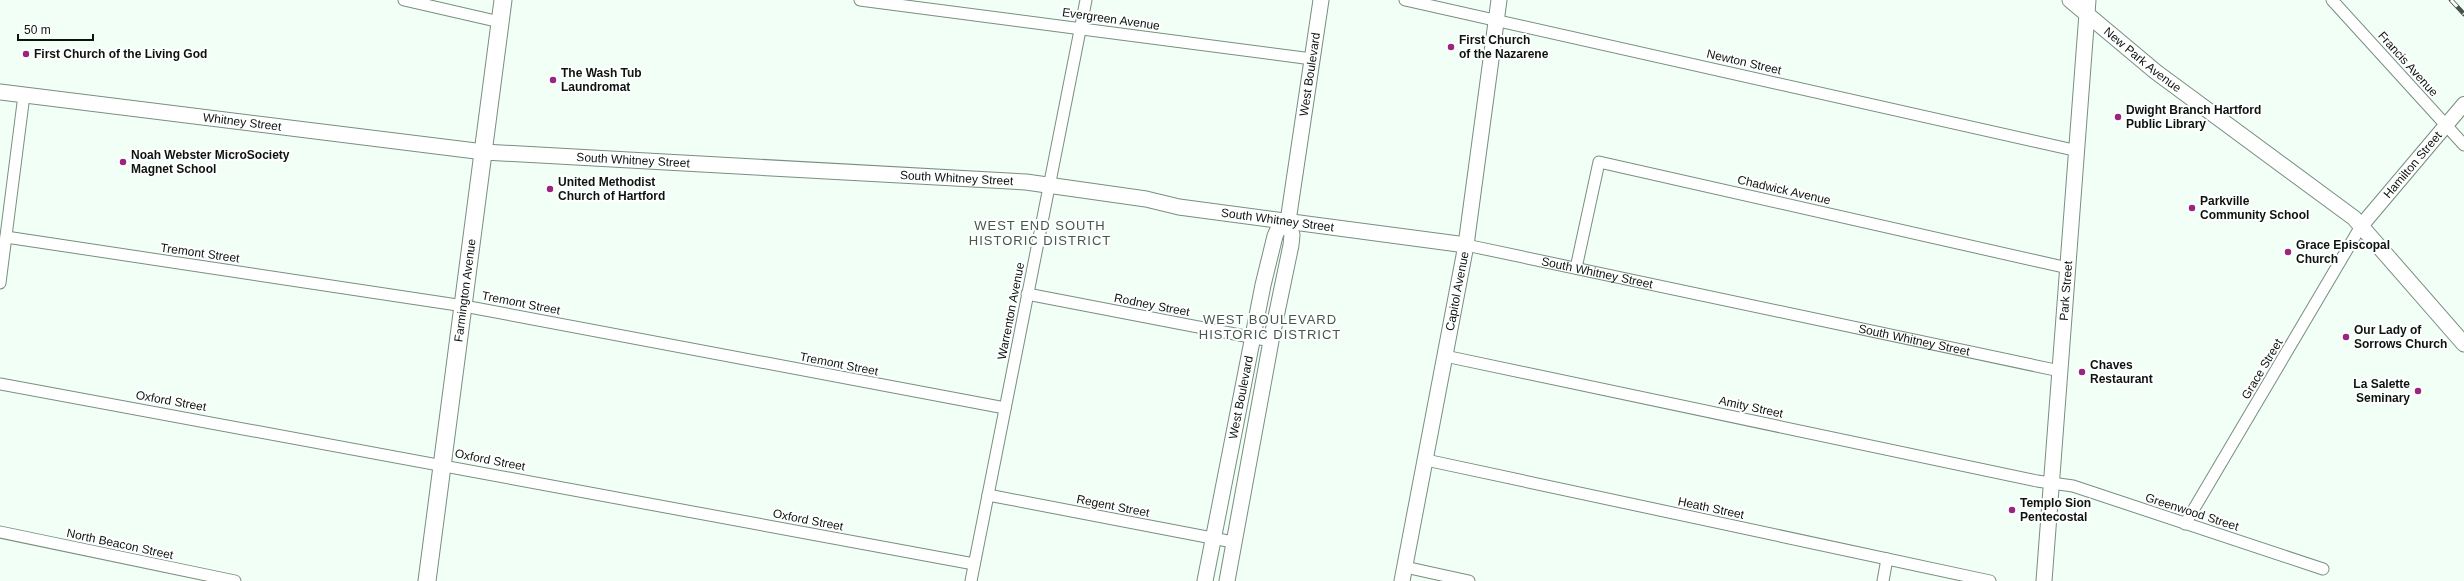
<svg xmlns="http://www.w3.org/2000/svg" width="2464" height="581" font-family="Helvetica,sans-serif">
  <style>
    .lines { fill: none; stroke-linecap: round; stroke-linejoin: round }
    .minor-casing { stroke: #798e81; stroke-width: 13 }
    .tertiary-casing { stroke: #798e81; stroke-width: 16 }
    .secondary-casing { stroke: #798e81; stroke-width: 17 }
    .primary-casing { stroke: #798e81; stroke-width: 19 }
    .minor { stroke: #fff; stroke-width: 11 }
    .tertiary { stroke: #fff; stroke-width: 14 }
    .secondary { stroke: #fff; stroke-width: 15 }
    .primary { stroke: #fff; stroke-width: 17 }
    .rail-casing { stroke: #48524c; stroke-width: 4.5 }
    .rail { stroke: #fff; stroke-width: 3; stroke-dasharray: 9; stroke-linecap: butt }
    .poi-dot { fill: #9a247e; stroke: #fff; stroke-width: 1.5 }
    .labels { text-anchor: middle; stroke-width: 4; stroke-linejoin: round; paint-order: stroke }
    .street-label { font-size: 12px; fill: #0c1410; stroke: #fff }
    .poi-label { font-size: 12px; font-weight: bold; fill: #0c1410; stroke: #fff; text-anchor: start }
    .neighbourhood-label { font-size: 13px; letter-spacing: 1px; fill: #44584d; stroke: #fff }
  </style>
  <rect width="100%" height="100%" fill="#f1fff6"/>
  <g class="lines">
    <g class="minor-casing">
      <g id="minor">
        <polyline points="404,0 500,22"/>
        <polyline points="860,0 1312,59"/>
        <polyline points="1405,0 2078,151"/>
        <polyline points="2332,0 2464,145"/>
        <polyline points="6,237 464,306 1005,408"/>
        <path id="s1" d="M1466 245 2060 371"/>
        <polyline points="1576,268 1599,162 2068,268"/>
        <polyline points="0,283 24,95"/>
        <polyline points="1027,294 1271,341"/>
        <polyline points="1445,356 2037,481 2073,486 2323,569"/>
        <polyline points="0,384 974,564"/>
        <polyline points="1426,460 1990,581"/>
        <polyline points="988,495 1233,542"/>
        <polyline points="2185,524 2361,226"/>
        <polyline points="0,532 235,581"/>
        <polyline points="1405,567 1469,581"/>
        <polyline points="971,581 1086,0"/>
        <polyline points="1883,581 1887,559"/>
      </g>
    </g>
    <g class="tertiary-casing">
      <g id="tertiary">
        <path id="s2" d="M2361 226 2464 104"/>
      </g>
    </g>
    <g class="secondary-casing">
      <g id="secondary">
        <path id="s3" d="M2070 0 2156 72 2354 218 2464 344"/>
        <path id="s4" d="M0 92 484 152 1026 182 1146 199 1179 207 1466 245"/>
        <path id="s5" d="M1205 581 1263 285 1275 236 1279 227 1288 221"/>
        <path id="s6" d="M1227 581 1271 341 1291 245 1292 235 1288 221 1321 0"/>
        <path id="s7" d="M1402 581 1466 245 1499 0"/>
        <path id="s8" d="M2044 581 2088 0"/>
      </g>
    </g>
    <g class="primary-casing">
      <g id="primary">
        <path id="s9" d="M427 581 503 0"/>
      </g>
    </g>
    <use href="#minor" class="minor"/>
    <use href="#tertiary" class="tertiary"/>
    <use href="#secondary" class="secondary"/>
    <use href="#primary" class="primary"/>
    <g class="rail-casing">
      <polyline id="rail" points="2451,0 2464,14"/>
    </g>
    <use href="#rail" class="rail"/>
  </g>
  <g class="poi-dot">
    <circle cx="1451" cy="47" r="4"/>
    <circle cx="26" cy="54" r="4"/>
    <circle cx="553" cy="80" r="4"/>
    <circle cx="2118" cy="117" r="4"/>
    <circle cx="123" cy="162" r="4"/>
    <circle cx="550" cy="189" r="4"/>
    <circle cx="2192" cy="208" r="4"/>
    <circle cx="2288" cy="252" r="4"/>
    <circle cx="2346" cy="337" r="4"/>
    <circle cx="2082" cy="372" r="4"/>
    <circle cx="2418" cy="391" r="4"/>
    <circle cx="2012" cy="510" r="4"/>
  </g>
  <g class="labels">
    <g class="street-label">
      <text transform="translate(1111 19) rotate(8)" y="4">Evergreen Avenue</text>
      <text dy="4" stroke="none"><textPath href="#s3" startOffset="94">New Park Avenue</textPath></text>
      <text transform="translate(1744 62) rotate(13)" y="4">Newton Street</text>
      <text transform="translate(2408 64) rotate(48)" y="4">Francis Avenue</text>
      <text dy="4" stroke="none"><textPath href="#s6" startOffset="515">West Boulevard</textPath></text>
      <text dy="4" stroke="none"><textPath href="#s4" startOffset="244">Whitney Street</textPath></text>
      <text dy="4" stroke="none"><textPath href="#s4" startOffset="637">South Whitney Street</textPath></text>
      <text dy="4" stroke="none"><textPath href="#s2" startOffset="80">Hamilton Street</textPath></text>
      <text dy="4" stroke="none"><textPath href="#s4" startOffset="961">South Whitney Street</textPath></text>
      <text transform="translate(1784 190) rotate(13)" y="4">Chadwick Avenue</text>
      <text dy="4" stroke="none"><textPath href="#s4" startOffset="1285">South Whitney Street</textPath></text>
      <text transform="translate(200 253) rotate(8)" y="4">Tremont Street</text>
      <text dy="4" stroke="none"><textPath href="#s1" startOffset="134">South Whitney Street</textPath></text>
      <text dy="4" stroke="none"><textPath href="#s9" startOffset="293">Farmington Avenue</textPath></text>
      <text dy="4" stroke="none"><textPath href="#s8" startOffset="291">Park Street</textPath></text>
      <text dy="4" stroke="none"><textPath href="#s7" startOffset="295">Capitol Avenue</textPath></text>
      <text transform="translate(521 303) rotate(11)" y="4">Tremont Street</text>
      <text transform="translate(1152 305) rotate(11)" y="4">Rodney Street</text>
      <text transform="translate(1011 311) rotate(-79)" y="4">Warrenton Avenue</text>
      <text dy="4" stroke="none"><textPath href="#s1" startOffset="458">South Whitney Street</textPath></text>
      <text transform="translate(839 364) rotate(11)" y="4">Tremont Street</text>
      <text transform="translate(2262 369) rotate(-59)" y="4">Grace Street</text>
      <text dy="4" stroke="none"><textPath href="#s5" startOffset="187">West Boulevard</textPath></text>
      <text transform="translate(171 401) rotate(10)" y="4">Oxford Street</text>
      <text transform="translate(1751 407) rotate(12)" y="4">Amity Street</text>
      <text transform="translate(490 460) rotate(11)" y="4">Oxford Street</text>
      <text transform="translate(1113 506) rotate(11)" y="4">Regent Street</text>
      <text transform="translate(1711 508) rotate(12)" y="4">Heath Street</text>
      <text transform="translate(2192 512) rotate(18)" y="4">Greenwood Street</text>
      <text transform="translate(808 520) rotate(11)" y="4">Oxford Street</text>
      <text transform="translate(120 544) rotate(12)" y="4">North Beacon Street</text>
    </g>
    <g class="poi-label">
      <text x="1459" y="44">First Church<tspan x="1459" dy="14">of the Nazarene</tspan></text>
      <text x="34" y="58">First Church of the Living God</text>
      <text x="561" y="77">The Wash Tub<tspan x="561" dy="14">Laundromat</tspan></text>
      <text x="2126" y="114">Dwight Branch Hartford<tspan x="2126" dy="14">Public Library</tspan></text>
      <text x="131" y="159">Noah Webster MicroSociety<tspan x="131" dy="14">Magnet School</tspan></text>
      <text x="558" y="186">United Methodist<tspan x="558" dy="14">Church of Hartford</tspan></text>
      <text x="2200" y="205">Parkville<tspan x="2200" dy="14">Community School</tspan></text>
      <text x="2296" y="249">Grace Episcopal<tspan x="2296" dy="14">Church</tspan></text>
      <text x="2354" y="334">Our Lady of<tspan x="2354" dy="14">Sorrows Church</tspan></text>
      <text x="2090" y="369">Chaves<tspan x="2090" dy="14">Restaurant</tspan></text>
      <text x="2410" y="388" text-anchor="end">La Salette<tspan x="2410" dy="14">Seminary</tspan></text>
      <text x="2020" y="507">Templo Sion<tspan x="2020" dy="14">Pentecostal</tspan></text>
    </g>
    <g class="neighbourhood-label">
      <text x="1040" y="230">WEST END SOUTH<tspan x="1040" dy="15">HISTORIC DISTRICT</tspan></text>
      <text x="1270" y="324">WEST BOULEVARD<tspan x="1270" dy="15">HISTORIC DISTRICT</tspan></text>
    </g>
  </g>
  <path d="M18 34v6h75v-6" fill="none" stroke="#0c1410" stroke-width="2"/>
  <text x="24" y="34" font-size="12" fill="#0c1410" stroke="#ffffff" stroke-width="3" paint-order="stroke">50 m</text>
</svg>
